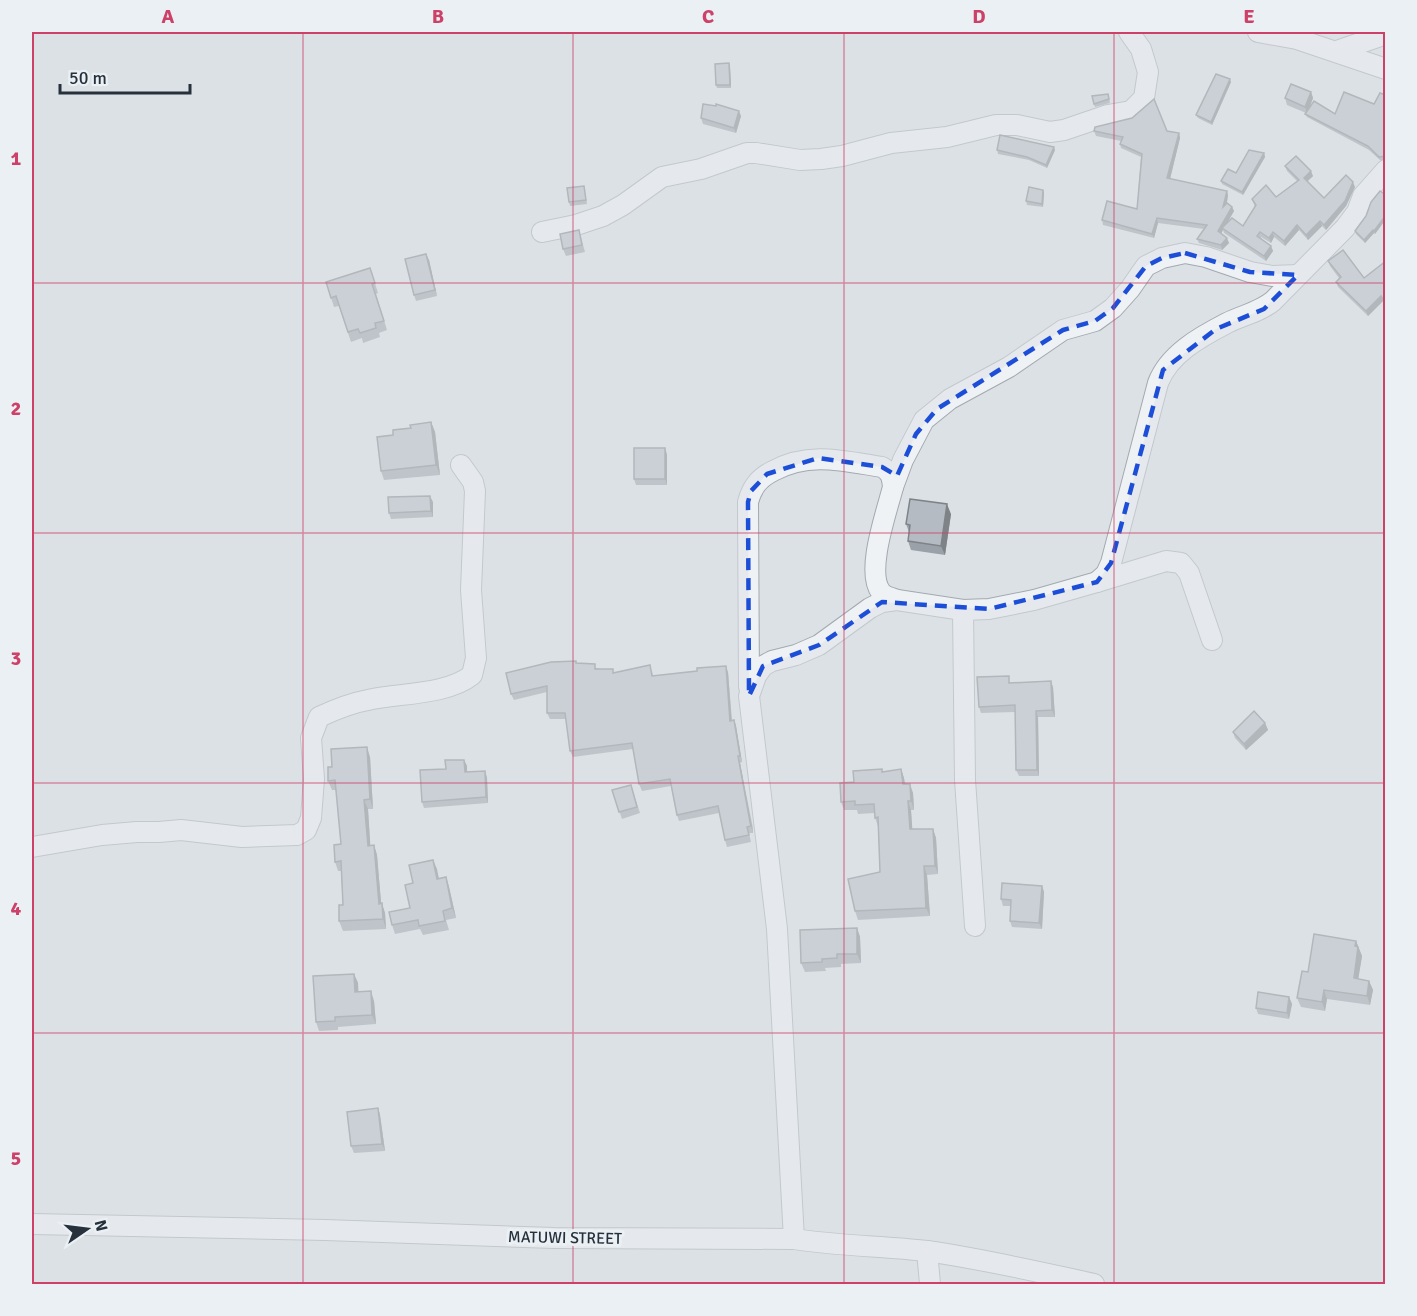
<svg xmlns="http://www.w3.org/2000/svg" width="1417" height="1316" font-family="Signika,sans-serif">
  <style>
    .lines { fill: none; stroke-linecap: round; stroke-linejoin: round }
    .street-casing { stroke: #a2a9b0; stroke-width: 22 }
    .street { stroke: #eff2f5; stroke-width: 20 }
    .wall { fill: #9ba1a8 }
    .shaded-wall { fill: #7e8388 }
    .building { fill: #b4bbc3; stroke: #7e8388; stroke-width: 1.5 }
    .marked { fill: none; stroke: #1d4ed8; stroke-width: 4.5; stroke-dasharray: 12 8; stroke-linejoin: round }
    .grid { fill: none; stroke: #cd4067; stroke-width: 1.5; stroke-opacity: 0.55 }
    .labels { text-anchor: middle; stroke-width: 6; stroke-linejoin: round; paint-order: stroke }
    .street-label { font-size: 16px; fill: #26313c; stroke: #ebf0f4 }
    .neatline { fill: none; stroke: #cd4067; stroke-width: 2 }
    .grid-label { font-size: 20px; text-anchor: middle; font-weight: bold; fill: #cd4067 }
  </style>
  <rect width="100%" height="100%" fill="#dce1e6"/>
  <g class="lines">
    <g class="street-casing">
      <g id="street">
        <polyline points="1258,32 1297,39 1386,69"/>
        <polyline points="1337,51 1386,34"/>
        <polyline points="542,232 576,225 603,216 623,205 662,177 701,169 747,153 756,153 800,160 821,159 842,156 891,143 947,137 996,125 1017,125 1050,132 1064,130 1108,115 1131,111 1144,98 1148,72 1141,49 1129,32"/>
        <polyline points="893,487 903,460 924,420 950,399 1009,367 1063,330 1095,321 1113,308 1130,289 1146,266 1162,258 1185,253 1206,257 1250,272 1272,276 1298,275"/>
        <polyline points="1097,582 1166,561 1181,563 1189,573 1212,640"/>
        <polyline points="963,610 965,780 975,926"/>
        <path d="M749 687 748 502C752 487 759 478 773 471 809 451 844 461 882 467 891 472 892 477 893 487 887 511 865 572 881 592 884 596 892 598 897 600"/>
        <path d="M32 847 102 835 137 832H159L181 830 242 837 297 835 306 830 311 818 314 779 311 738 319 717C334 710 351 703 368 700 399 693 447 695 472 675L476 658 471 590 475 491 473 482 461 465"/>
        <path d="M32 1224 325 1230 554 1238 794 1239C839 1246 883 1246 927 1251 983 1259 1039 1272 1094 1284"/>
        <path d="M794 1239 777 929 749 696 756 676 763 666 772 661 796 655 819 645 870 608 882 602 897 600 963 610 989 609 1034 600 1097 582 1106 574 1111 563 1158 383C1169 354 1200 337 1227 323 1243 315 1260 312 1273 301L1345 228 1357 212 1363 196 1386 170"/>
        <polyline points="927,1251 930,1284"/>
      </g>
    </g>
    <use href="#street" class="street"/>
  </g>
  <g class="wall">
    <polygon points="730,66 731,88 717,88 716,85"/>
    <polygon points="1231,82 1212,125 1198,118 1196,115"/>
    <polygon points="1311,92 1313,98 1310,107 1335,114 1374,104 1386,95 1386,160 1380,160 1369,150 1307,117 1305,114 1306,113 1287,105 1285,98"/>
    <polygon points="1109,97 1110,103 1095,107 1094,104"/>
    <polygon points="716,106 741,116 736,133 703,124 701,118"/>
    <polygon points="1094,131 1167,131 1179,133 1180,138 1170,179 1228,195 1227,203 1232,207 1234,211 1226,224 1243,226 1255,207 1252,199 1276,197 1297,181 1287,171 1285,166 1313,176 1307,182 1324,198 1355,187 1346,206 1326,230 1322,226 1308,240 1299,230 1285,246 1274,237 1271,243 1261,237 1261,238 1271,246 1273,251 1266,261 1224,233 1223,230 1221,233 1229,243 1222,250 1199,243 1197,239 1204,229 1158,223 1154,238 1103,225 1102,220 1137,209 1141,157 1121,148 1120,144 1121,141 1096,136"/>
    <polygon points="997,150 1055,150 1047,168 1029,160 998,154"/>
    <polygon points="1264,153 1265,157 1243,195 1222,184 1221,181 1236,173"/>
    <polygon points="584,186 587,204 570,206 569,202"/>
    <polygon points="1043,190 1044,193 1043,207 1027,205 1026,201"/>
    <polygon points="1386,195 1386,219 1375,234 1374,233 1365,243 1356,234 1355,231"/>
    <polygon points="579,230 585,252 566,256 563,249"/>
    <polygon points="429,260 437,296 416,301 414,295"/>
    <polygon points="1328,261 1364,278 1386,261 1386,306 1383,301 1368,316 1338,287 1336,282 1339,278 1330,266"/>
    <polygon points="373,277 378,293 376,294 387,330 379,333 380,337 363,343 362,338 351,342 339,306 334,307 326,282"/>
    <polygon points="431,422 435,432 440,475 384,480 381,471 393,435 411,428"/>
    <polygon points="665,448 667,455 667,485 636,485 634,479"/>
    <polygon points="433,502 433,517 391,519 389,513"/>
    <polygon points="951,514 945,555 911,550 908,541 909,532 906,524"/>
    <polygon points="576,661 577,663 615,673 652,671 653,676 728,672 732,720 734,720 736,726 742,762 740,763 753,828 753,833 749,833 751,842 727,847 725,840 719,813 679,821 677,815 671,786 642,791 639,784 633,749 573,757 570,751 566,719 550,719 547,713 547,692 514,700 511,694"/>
    <polygon points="1011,683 1053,687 1055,717 1038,717 1039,776 1019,776 1016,770 1015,712 981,713 979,707"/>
    <polygon points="1265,723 1268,730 1246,750 1235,738 1233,732"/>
    <polygon points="370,757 373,809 368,809 370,845 374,845 377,855 381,903 385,913 386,929 343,931 339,921 343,905 341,871 338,871 335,862 341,844 336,790 332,790 328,781 332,767"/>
    <polygon points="464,760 467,766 467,772 485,771 487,778 488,803 424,808 422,802 446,769"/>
    <polygon points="882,769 883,772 901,769 904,778 905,784 913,793 914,810 911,810 912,829 933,829 936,838 938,874 927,875 930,916 858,920 855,911 880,872 878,826 875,818 875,813 858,814 857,810 844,810 841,802 854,782"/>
    <polygon points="631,785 640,813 622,819 612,790"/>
    <polygon points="433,860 439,879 446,877 449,887 456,918 446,920 449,930 423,935 420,929 395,934 392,925 410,908"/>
    <polygon points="1042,886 1044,892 1042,929 1012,927 1010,921 1010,906 1003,906 1001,899"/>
    <polygon points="857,928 860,937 861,963 841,964 841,967 825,968 826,971 805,972 801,963"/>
    <polygon points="1356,941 1362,956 1358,979 1369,981 1373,990 1370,1005 1327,999 1325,1011 1301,1007 1297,998 1308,972"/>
    <polygon points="354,974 358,983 358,992 374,1001 376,1024 338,1027 338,1030 319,1031 316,1022"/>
    <polygon points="1289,997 1292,1004 1289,1019 1258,1014 1256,1008"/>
    <polygon points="378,1108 380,1115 385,1151 354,1153 351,1146"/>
  </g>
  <g class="shaded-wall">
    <polygon points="729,63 730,66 731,88 730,85"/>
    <polygon points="1230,79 1231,82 1212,125 1211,122"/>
    <polygon points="1311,92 1313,98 1307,113 1305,107"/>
    <polygon points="739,111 741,116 736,133 734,128"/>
    <polygon points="1179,133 1180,138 1169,183 1167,178"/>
    <polygon points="1054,147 1055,150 1047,168 1046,165"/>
    <polygon points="1264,153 1265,157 1243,195 1242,192"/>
    <polygon points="1311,171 1313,176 1305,183 1304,178"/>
    <polygon points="1353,182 1355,187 1346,206 1326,230 1324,225"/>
    <polygon points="1043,190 1044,193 1043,207 1042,204"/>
    <polygon points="1227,191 1228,195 1225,212 1223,207"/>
    <polygon points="1232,207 1234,211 1224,229 1222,228 1223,230 1220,236 1218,231"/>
    <polygon points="1386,215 1386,219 1375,234 1374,231"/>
    <polygon points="1157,218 1158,223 1154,238 1152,234"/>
    <polygon points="1320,221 1322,226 1308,240 1306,235"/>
    <polygon points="1297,225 1299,230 1285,246 1284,241"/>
    <polygon points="1373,230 1374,233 1365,243 1364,240"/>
    <polygon points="1273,232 1274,237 1271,243 1269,238"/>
    <polygon points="1227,238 1229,243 1222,250 1221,245"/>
    <polygon points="1271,246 1273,251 1266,261 1264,256"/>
    <polygon points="426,254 429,260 437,296 435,290"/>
    <polygon points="1381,296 1383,301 1368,316 1366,311"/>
    <polygon points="431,422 435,432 440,475 436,465"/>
    <polygon points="665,448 667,455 667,485 665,479"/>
    <polygon points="430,496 433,502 433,517 431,511"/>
    <polygon points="947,504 951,514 945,555 941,546"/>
    <polygon points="726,666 728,672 732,727 730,721"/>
    <polygon points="1051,681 1053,687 1055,717 1052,710"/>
    <polygon points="1036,711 1038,717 1039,776 1037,770"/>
    <polygon points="734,720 736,726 742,762 740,756"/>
    <polygon points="1265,723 1268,730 1246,750 1244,744"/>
    <polygon points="367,747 370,757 373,809 370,799"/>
    <polygon points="738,756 740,763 753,833 751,826"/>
    <polygon points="464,760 467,766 467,778 465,772"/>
    <polygon points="901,769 904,778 906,793 903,784"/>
    <polygon points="485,771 487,778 488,803 486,797"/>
    <polygon points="910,784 913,793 914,810 911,801"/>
    <polygon points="364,800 368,809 371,855 368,846"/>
    <polygon points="908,801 911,810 913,838 910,829"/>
    <polygon points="933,829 936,838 938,874 935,866"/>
    <polygon points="374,845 377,855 382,913 379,904"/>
    <polygon points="433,860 437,869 441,889 437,879"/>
    <polygon points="924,866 927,875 930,916 926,908"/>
    <polygon points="446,877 449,887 456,918 452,908"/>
    <polygon points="1042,886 1044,892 1042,929 1039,923"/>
    <polygon points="382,903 385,913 386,929 383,919"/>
    <polygon points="857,928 860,937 861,963 857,954"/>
    <polygon points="1356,941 1362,956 1357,987 1354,978"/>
    <polygon points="354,974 358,983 359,1002 355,992"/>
    <polygon points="1369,981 1373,990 1370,1005 1367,996"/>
    <polygon points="1324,990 1327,999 1325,1011 1322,1002"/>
    <polygon points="371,991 374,1001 376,1024 372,1015"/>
    <polygon points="1289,997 1292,1004 1289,1019 1287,1013"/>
    <polygon points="378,1108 380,1115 385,1151 382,1144"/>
  </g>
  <g class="building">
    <polygon points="729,63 730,85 716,85 715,64"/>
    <polygon points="1216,74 1230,79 1211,122 1196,115"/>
    <polygon points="1291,84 1311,92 1305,107 1285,98"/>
    <polygon points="1344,92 1374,104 1380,93 1386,95 1386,156 1379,157 1368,146 1305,114 1314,101 1335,114"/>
    <polygon points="1108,94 1109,99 1094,104 1092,96"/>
    <polygon points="1154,99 1167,131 1179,133 1167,178 1227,191 1223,207 1227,203 1232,207 1218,231 1227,238 1221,245 1197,239 1207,225 1157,218 1152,234 1102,220 1107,201 1137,209 1142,154 1120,144 1123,137 1094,131 1095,127 1132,118"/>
    <polygon points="703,104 716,106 716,104 739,111 734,128 701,118"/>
    <polygon points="1000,135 1054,147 1046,165 1027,157 997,150"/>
    <polygon points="1249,150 1264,153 1242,192 1221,181 1228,169 1236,173"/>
    <polygon points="1296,156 1311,171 1304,178 1324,198 1346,175 1353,182 1345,201 1324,225 1320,221 1306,235 1297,225 1284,241 1273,232 1269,238 1260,232 1257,236 1271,246 1264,256 1222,228 1232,218 1243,226 1256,205 1252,199 1266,185 1276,197 1299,180 1285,166"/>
    <polygon points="584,186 586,200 569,202 567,188"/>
    <polygon points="1029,187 1043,190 1042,204 1026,201"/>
    <polygon points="1380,191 1386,195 1386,215 1374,231 1373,230 1364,240 1355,231 1366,216 1371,202"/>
    <polygon points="579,230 582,245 563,249 560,234"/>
    <polygon points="1343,250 1364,278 1386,261 1386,304 1381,296 1366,311 1336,282 1341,277 1328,261"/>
    <polygon points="426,254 435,290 414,295 405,259"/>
    <polygon points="370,268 375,283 372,284 384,321 375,323 376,328 360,333 358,329 348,332 336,296 331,298 326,282"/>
    <polygon points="431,422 436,465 381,471 377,437 393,435 393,430 411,428 410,425"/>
    <rect x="634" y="448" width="31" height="31"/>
    <polygon points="430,496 431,511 389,513 388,497"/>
    <polygon points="910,499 947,504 941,546 908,541 910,525 906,524"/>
    <polygon points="576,661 576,663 595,664 595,669 613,669 613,673 650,665 652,676 697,671 697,668 726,666 730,721 734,720 740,756 738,756 750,822 751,826 747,827 749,835 725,840 718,806 677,815 670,779 639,784 632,743 570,751 565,713 547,713 547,686 511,694 506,673 551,662"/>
    <polygon points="1009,676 1009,683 1051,681 1052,710 1036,711 1037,770 1016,770 1015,705 979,707 977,677"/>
    <polygon points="1254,711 1265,723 1244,744 1233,732"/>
    <polygon points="367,747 370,799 364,800 368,846 374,845 379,904 382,903 383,919 339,921 339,905 343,905 341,861 335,862 334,845 341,844 335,780 328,781 328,767 332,767 331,749"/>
    <polygon points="445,760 464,760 465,772 485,771 486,797 422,802 420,770 446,769"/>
    <polygon points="882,769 882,772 901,769 903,784 910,784 911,801 908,801 910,829 933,829 935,866 924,866 926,908 855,911 848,879 880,872 878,817 875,818 874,804 855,805 855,801 841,802 840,783 854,782 853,771"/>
    <polygon points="631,785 637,807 619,812 612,790"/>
    <polygon points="433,860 437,879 446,877 452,908 443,911 445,921 419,926 418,920 392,925 389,912 410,908 405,885 413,883 409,865"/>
    <polygon points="1002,883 1042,886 1039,923 1010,921 1011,900 1001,899"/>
    <polygon points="857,928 857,954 837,954 837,958 822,959 822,962 801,963 800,930"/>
    <polygon points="1314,934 1356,941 1355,946 1358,947 1354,978 1369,981 1367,996 1324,990 1322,1002 1297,998 1302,971 1308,972"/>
    <polygon points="354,974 355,992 371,991 372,1015 335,1017 335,1021 316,1022 313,976"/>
    <polygon points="1258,992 1289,997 1287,1013 1256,1008"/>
    <polygon points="378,1108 382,1144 351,1146 347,1112"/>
  </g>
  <path d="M0 0H1417V1316H0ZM1185 253 1250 272 1298 275 1264 309 1216 329 1163 370 1111 563 1097 582 989 609 882 602 819 645 763 666 749 696 748 502 751 491 767 474 818 458 882 467 897 476 916 434 937 409 1063 330 1095 321 1113 308 1146 266 1162 258Z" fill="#dce1e6" fill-opacity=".55" fill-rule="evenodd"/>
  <path class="marked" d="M1185 253 1250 272 1298 275 1264 309 1216 329 1163 370 1111 563 1097 582 989 609 882 602 819 645 763 666 749 696 748 502 751 491 767 474 818 458 882 467 897 476 916 434 937 409 1063 330 1095 321 1113 308 1146 266 1162 258Z"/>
  <path class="grid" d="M303 32V1284M573 32V1284M844 32V1284M1114 32V1284M32 283H1386M32 533H1386M32 783H1386M32 1033H1386"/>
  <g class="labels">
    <g class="street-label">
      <text transform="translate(565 1237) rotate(1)" y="6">MATUWI STREET</text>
    </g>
  </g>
  <rect width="1417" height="1316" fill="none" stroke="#ebf0f4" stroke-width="66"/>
  <g transform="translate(87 1229) rotate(76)" stroke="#ebf0f4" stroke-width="4.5" paint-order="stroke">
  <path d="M0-4.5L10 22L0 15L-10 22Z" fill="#26313c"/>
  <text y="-9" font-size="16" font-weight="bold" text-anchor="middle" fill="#26313c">N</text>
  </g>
  <path d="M60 84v9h130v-9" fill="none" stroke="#26313c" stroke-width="3"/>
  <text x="69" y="84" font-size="18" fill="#26313c" stroke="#ebf0f4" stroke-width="4.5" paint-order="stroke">50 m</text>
  <rect x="33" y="33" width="1351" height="1250" class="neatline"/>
  <g class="grid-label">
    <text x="168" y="23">A</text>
    <text x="438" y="23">B</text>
    <text x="708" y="23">C</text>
    <text x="979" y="23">D</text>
    <text x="1249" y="23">E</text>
    <text x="16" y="165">1</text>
    <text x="16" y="415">2</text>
    <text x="16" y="665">3</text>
    <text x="16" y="915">4</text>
    <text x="16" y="1165">5</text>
  </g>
</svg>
